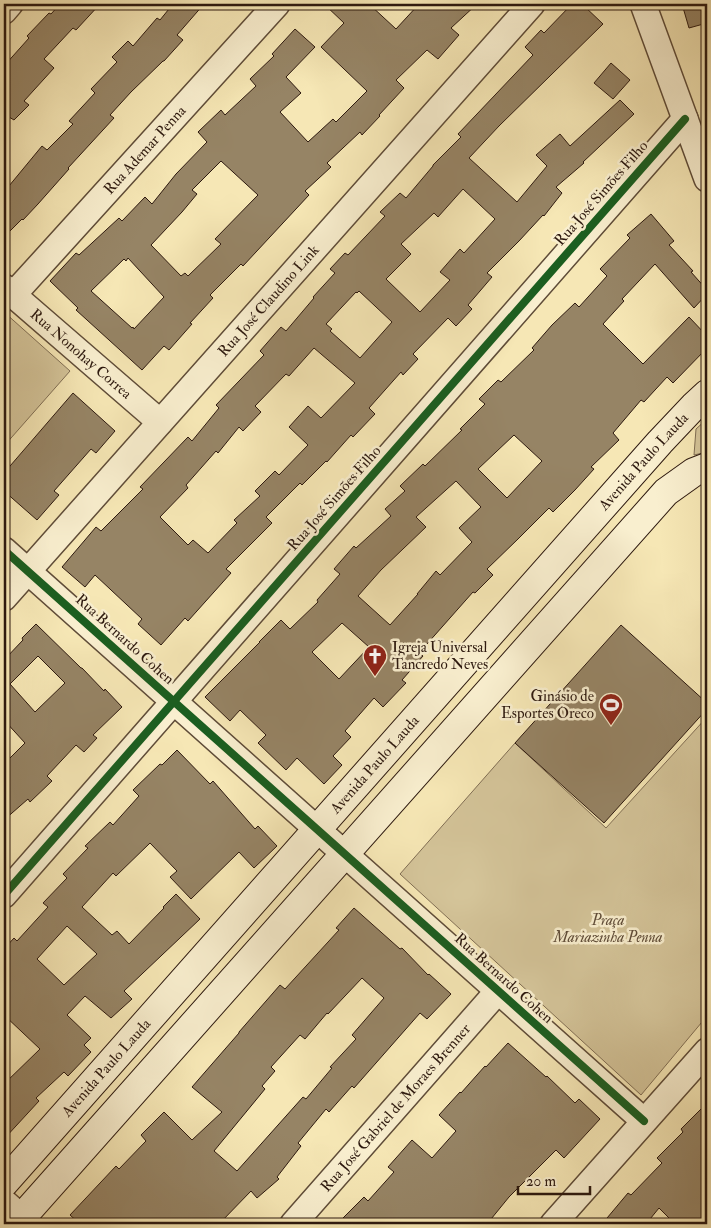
<svg xmlns="http://www.w3.org/2000/svg" width="711" height="1228" font-family="'IM FELL Double Pica',serif">
  <style>
    .green { fill: #d4c499; stroke: #806e54 }
    .building { fill: #968465; stroke: #2d190f; fill-rule: evenodd }
    .lines { fill: none; stroke-linecap: round; stroke-linejoin: round }
    .minor-casing { stroke: #5f4c38; stroke-width: 28 }
    .secondary-casing { stroke: #2d190f; stroke-width: 30 }
    .minor { stroke: #f9efcf; stroke-width: 25 }
    .secondary { stroke: #f9efcf; stroke-width: 28 }
    .cycleway-casing { stroke: #f9efcf; stroke-width: 11 }
    .cycleway { stroke: #1b5e20; stroke-width: 8 }
    .labels { text-anchor: middle; stroke-width: 5; stroke-linejoin: round; paint-order: stroke }
    .street-label { font-size: 15px; fill: #2d190f; stroke: #f9efcf }
    .poi-label { font-size: 15px; fill: #2d190f; stroke: #f9efcf; text-anchor: start }
    .park-label { font-size: 15px; font-style: italic; fill: #5f4c38; stroke: #f9efcf }
  </style>
  <rect width="100%" height="100%" fill="#f6e7b5"/>
  <filter id="stains"><feTurbulence type="fractalNoise" baseFrequency=".004" numOctaves="4"/><feColorMatrix values="0 0 0 0 .2 0 0 0 0 .09 0 0 0 0 .02 0 0 0 .5 -.17"/></filter>
  <radialGradient id="worn" r=".72"><stop offset=".6" stop-color="#630" stop-opacity="0"/><stop offset="1" stop-color="#630" stop-opacity=".3"/></radialGradient>
  <g class="green">
    <polygon points="4,312 70,371 4,446"/>
    <polygon points="707,419 707,452 694,455 696,429"/>
    <polygon points="707,717 707,1016 641,1095 400,874 515,743 606,828"/>
  </g>
  <g class="building">
    <polygon points="60,4 100,4 76,30 73,28 44,59 54,68 24,101 29,105 14,120 9,117 4,123 4,66 29,38 27,36 49,13 51,14"/>
    <polygon points="173,4 204,4 177,35 183,40 164,61 163,61 131,92 110,115 114,118 68,168 69,169 38,204 23,220 22,219 4,237 4,192 42,146 47,150 73,124 69,121 95,93 91,89 117,62 112,57 128,41 133,46 157,18 160,20"/>
    <path d="M324 4H369L396 29 419 4H477L451 28 459 35 438 59 427 50 396 80 404 88 379 115 380 116 362 135 360 132 327 163 331 167 305 191 309 195 243 266 241 264 210 295 213 298 190 323 192 324 169 350 164 346 142 370 76 310 78 308 50 281 76 253 79 255 119 218 122 221 145 197 152 204 176 174 207 142 198 132 221 110 225 115 256 86 250 79 274 56 272 54 295 29 315 47 286 77 301 93 280 112 308 142 333 119 336 122 367 91 321 47 344 23ZM221 161 258 195 215 239 221 244 188 276 185 273 181 276 151 245 182 212 197 194 192 190ZM128 258 164 297 134 329 133 327 132 328 91 291 124 259 126 261Z"/>
    <path d="M572 4H582L603 24 499 126 469 158 517 202 547 166 536 155 560 134 570 146 620 100 634 114 583 162 584 163 556 187 562 193 544 216 543 215 519 241 487 273 492 277 468 305 472 309 456 326 448 318 413 354 418 359 403 375 401 372 369 408 375 414 353 437 351 435 327 462 326 461 302 485 300 483 266 517 272 523 226 569 231 573 188 621 185 618 161 645 138 624 142 619 95 575 85 587 62 567 96 527 101 531 143 489 140 487 188 437 192 441 219 408 216 405 264 355 260 351 281 327 286 331 314 298 313 297 335 273 330 269 345 253 348 255 385 216 380 212 400 193 406 198 433 166V165L461 137 458 134 533 55 525 47 541 30 544 33ZM463 189 495 219 464 253 460 249 440 272 450 280 420 312 386 279 411 254 401 244 434 213 438 217ZM359 291 392 322 360 358 330 331 332 329 326 324 356 292 357 293ZM314 348 355 383 321 418 308 406 289 427 308 445 279 475 275 471 255 491 260 496 234 520 237 523 208 553 193 540 188 545 160 517 188 488 186 485 216 451 218 453 239 427 243 431 261 412 255 406 286 374 289 376Z"/>
    <polygon points="682,4 707,4 707,23 689,28"/>
    <polygon points="611,63 630,80 613,99 594,83"/>
    <path d="M651 214 674 241 669 245 693 271 691 272 707 290V294L694 308 655 264 622 299 624 301 603 324 643 364 689 317 707 336V348L673 383 667 377 644 402 641 400 613 433 619 440 591 467 594 469 575 490 553 512 549 508 518 539 487 569 493 575 475 593 473 592 419 653 423 656 402 680 406 683 383 707 374 698 345 731 351 737 333 756 342 765 324 784 297 758 286 770 258 743 266 735 240 710 230 721 205 697 260 642H259L281 620 290 629 318 602 317 600 340 574 334 569 354 546 356 548 391 516 385 509 405 491 400 486 423 464 425 466 462 430 460 429 485 404 479 399 498 380 501 382 534 350 532 348 552 325 575 303 579 307 607 276 600 269 630 238 627 235ZM514 435 542 461 507 498 478 469ZM456 481 481 507 459 528 472 542 440 575 436 571 417 594H418L390 625 358 596 381 570 426 527 416 517ZM342 623 369 647 339 679 312 652Z"/>
    <polygon points="73,393 115,431 96,453 91,449 54,491 59,495 37,520 4,491 4,473"/>
    <path d="M36 624 81 668H82L104 691 105 689 122 707 93 735 97 738 84 752 76 745 47 776 52 781 30 802 28 799 4 820V764L25 743 4 720V660L23 640 22 638ZM38 656 65 683 35 712 10 684Z"/>
    <polygon points="621,625 707,703 707,709 604,823 515,743"/>
    <path d="M177 750 210 784 213 781 255 829 258 826 277 846 254 868 239 852 191 899 170 877 177 871 150 843 116 876 113 873 82 907 112 935 117 931 129 944 164 908 163 907 176 894 200 919 124 991 132 999 111 1018 85 996 67 1015 91 1038 84 1045 91 1052 68 1076 64 1072 36 1098 39 1101 4 1139V1084L40 1049 4 1015V949L14 938 17 941 48 907 43 903 67 878 63 874 88 848 85 846 110 822 113 825 139 796 133 790 160 764 162 765ZM67 926 97 954 64 985 37 959Z"/>
    <path d="M354 908 400 949 402 948 428 975 429 974 451 994 427 1019 420 1013 354 1088 352 1086 329 1112 326 1109 298 1143 301 1146 277 1177 279 1179 257 1198 251 1191 219 1224H80L70 1215 116 1166 119 1169 146 1141 141 1135 164 1112 192 1140 222 1112 192 1087 239 1033V1032L280 985 285 989 339 930 336 928ZM362 978 384 998 352 1035 356 1039 330 1067 332 1068 306 1099 303 1097 237 1171 214 1151 265 1089 262 1086 275 1071 271 1067 300 1035 305 1039 327 1013 328 1014Z"/>
    <polygon points="508,1043 546,1077 547,1076 575,1103 579,1099 600,1119 564,1158 556,1150 509,1197 487,1224 337,1224 364,1197 368,1201 394,1172 388,1167 412,1140 432,1158 456,1131 439,1115 460,1092 461,1093 485,1066 486,1067"/>
    <polygon points="707,1103 707,1224 675,1224 659,1208 646,1224 602,1224 628,1193 631,1195 662,1163 657,1158 683,1132 681,1129"/>
  </g>
  <g class="lines">
    <g class="minor-casing">
      <g id="minor">
        <polyline points="643,4 707,179"/>
        <polyline points="4,11 10,4"/>
        <path id="s1" d="M4 287 160 422"/>
        <path id="s2" d="M13 295 277 4"/>
        <polyline points="4,550 644,1121"/>
        <path id="s3" d="M4 598 532 4"/>
        <polyline points="4,895 685,119"/>
        <polyline points="4,1202 29,1224"/>
        <path id="s4" d="M293 1224 498 991"/>
        <polyline points="553,1224 707,1051"/>
      </g>
    </g>
    <g class="secondary-casing">
      <g id="secondary">
        <path id="s5" d="M4 1183 660 442 694 406 707 394"/>
        <polyline points="16,1224 666,492 694,472 707,467"/>
      </g>
    </g>
    <use href="#minor" class="minor"/>
    <use href="#secondary" class="secondary"/>
    <g class="cycleway-casing">
      <g id="cycleway">
        <polyline points="4,550 644,1121"/>
        <polyline points="4,895 685,119"/>
      </g>
    </g>
    <use href="#cycleway" class="cycleway"/>
  </g>
  <defs>
    <g id="church-pin" transform="scale(1.25)"><path d="M0 17L-7.5 6A9.5 9.5 0 1 1 7.5 6Z" fill="#8f2418" stroke="#f9efcf"/><path d="M-1.2-6h2.4v3.5h3.3v2.4h-3.3V6h-2.4V-.1h-3.3v-2.4h3.3Z" fill="#fff"/></g>
    <g id="stadium-pin" transform="scale(1.25)"><path d="M0 17L-7.5 6A9.5 9.5 0 1 1 7.5 6Z" fill="#8f2418" stroke="#f9efcf"/><path d="M0-5a6.5 5 0 1 0 0 10a6.5 5 0 1 0 0-10ZM-3.5-1.8h7v3.6h-7Z" fill="#fff"/></g>
  </defs>
  <g fill-rule="evenodd">
    <use href="#church-pin" x="375" y="656"/>
    <use href="#stadium-pin" x="611" y="705"/>
  </g>
  <g class="labels">
    <g class="street-label">
      <text dy="5" stroke="none"><textPath href="#s2" startOffset="196">Rua Ademar Penna</textPath></text>
      <text transform="translate(601 193) rotate(-49)" y="5">Rua José Simões Filho</text>
      <text dy="5" stroke="none"><textPath href="#s3" startOffset="398">Rua José Claudino Link</textPath></text>
      <text dy="5" stroke="none"><textPath href="#s1" startOffset="102">Rua Nonohay Correa</textPath></text>
      <text dy="5" stroke="none"><textPath href="#s5" startOffset="964">Avenida Paulo Lauda</textPath></text>
      <text transform="translate(334 498) rotate(-49)" y="5">Rua José Simões Filho</text>
      <text transform="translate(125 639) rotate(42)" y="5">Rua Bernardo Cohen</text>
      <text dy="5" stroke="none"><textPath href="#s5" startOffset="559">Avenida Paulo Lauda</textPath></text>
      <text transform="translate(504 978) rotate(42)" y="5">Rua Bernardo Cohen</text>
      <text dy="5" stroke="none"><textPath href="#s5" startOffset="154">Avenida Paulo Lauda</textPath></text>
      <text dy="5" stroke="none"><textPath href="#s4" startOffset="155">Rua José Gabriel de Moraes Brenner</textPath></text>
    </g>
    <g class="poi-label">
      <text x="392" y="652">Igreja Universal<tspan x="392" dy="17">Tancredo Neves</tspan></text>
      <text x="594" y="701" text-anchor="end">Ginásio de<tspan x="594" dy="17">Esportes Oreco</tspan></text>
    </g>
    <g class="park-label">
      <text x="608" y="925">Praça<tspan x="608" dy="17">Mariazinha Penna</tspan></text>
    </g>
  </g>
  <rect width="711" height="1228" fill="none" stroke="#f6e7b5" stroke-width="20"/>
  <rect x="5" y="5" width="701" height="1218" fill="none" stroke="#2d190f" stroke-width="2.5"/>
  <rect x="10" y="10" width="691" height="1208" fill="none" stroke="#2d190f"/>
  <path d="M518 1186v8h72v-8" fill="none" stroke="#2d190f" stroke-width="2.5"/>
  <text x="526" y="1186" font-size="15" fill="#2d190f" stroke="#f9efcf" stroke-width="4" paint-order="stroke">20 m</text>
  <rect width="100%" height="100%" filter="url(#stains)"/>
  <rect width="100%" height="100%" fill="url(#worn)"/>
</svg>
